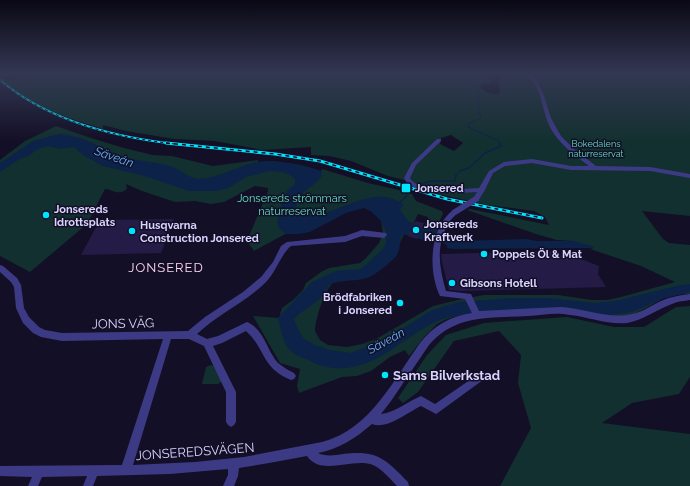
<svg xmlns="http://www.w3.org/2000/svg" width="690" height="486" font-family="Raleway,sans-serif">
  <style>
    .green { fill: #12302f; fill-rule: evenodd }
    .water { fill: #0c2248 }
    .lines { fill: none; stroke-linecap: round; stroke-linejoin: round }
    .stream-far1 { stroke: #0c2248; stroke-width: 1 }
    .stream { stroke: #0c2248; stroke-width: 1.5 }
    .building { fill: #241b47 }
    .minor { fill: #3d3a85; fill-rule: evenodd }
    .rail-far1-casing { stroke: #00e5ff; stroke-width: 2 }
    .rail-casing { stroke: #00e5ff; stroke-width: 3 }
    .rail-far1 { stroke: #130f26; stroke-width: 1; stroke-dasharray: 3; stroke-linecap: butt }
    .rail { stroke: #130f26; stroke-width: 1.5; stroke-dasharray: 4; stroke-linecap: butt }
    .minor-bridge { stroke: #3d3a85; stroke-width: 6 }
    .poi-dot { fill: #00e5ff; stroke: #130f26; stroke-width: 1.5 }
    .labels { text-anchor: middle; stroke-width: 3; stroke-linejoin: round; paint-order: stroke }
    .far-park-label { font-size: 9px; fill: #5fe0c0; stroke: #130f26 }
    .poi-label { font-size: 11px; font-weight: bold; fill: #d9d4ff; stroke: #130f26; text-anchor: start }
    .park-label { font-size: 11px; fill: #5fe0c0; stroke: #130f26 }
    .water-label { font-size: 12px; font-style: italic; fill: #62b6ff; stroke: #130f26 }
    .quarter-label { font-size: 13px; letter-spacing: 1px; fill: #ffd6f0; stroke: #130f26 }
    .near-street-label { font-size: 13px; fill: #d9d4ff; stroke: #130f26 }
    .near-poi-label { font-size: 13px; font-weight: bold; fill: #d9d4ff; stroke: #130f26; text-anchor: start }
  </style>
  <rect width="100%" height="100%" fill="#130f26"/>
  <g class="green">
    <path d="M19 73H486L487 77H490L498 81 500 80 499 73H690V216L642 211 663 239 669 243 690 245V294H683L666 297 633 315 616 317 563 307 466 313 447 319 437 324 425 336 409 356 405 350 390 357 371 371 357 376 342 377 299 393 297 386 300 369 280 363 253 316 279 318 282 308 293 300 303 290 306 283 321 272 329 268 360 263 366 258 379 243 383 234 381 220 374 210 360 205 287 233 254 251 247 241 268 191V188L255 186 224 202 211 204 195 201 175 202 142 191 126 184 127 189C118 196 114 190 105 189L87 224 30 272 0 256V160L25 141 56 126 91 138 124 148 153 155 172 156 213 166 258 160V162L273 161 300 165 321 171 322 169 368 183 403 191 412 194 416 201 442 211 443 214 437 226 438 233 425 225 428 217 418 214 413 224 409 223 400 243 391 259 333 282C324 293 316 316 315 331L320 340 328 345 347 347 362 344 376 339 433 306 462 299 484 295H558L592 300H607L621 297 675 282 641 266 590 249 594 248 573 241 557 240 539 235 467 210 470 209 549 225 545 217 534 211 488 205 434 193 412 182 388 176 351 161 329 156 311 155V147L262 150 215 141 174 139 126 131 103 125V129C66 117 29 106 0 79V75L8 81 16 77ZM492 80 499 82 500 91 498 94C491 94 484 93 480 86L482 84 490 83ZM451 135 463 143 454 151 440 144 441 138Z"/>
    <polygon points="690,306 690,377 679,394 632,403 602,423 690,434 690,486 500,486 531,428 518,383 521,355 499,331 454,341 418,392 403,403 398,398 427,355 446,335 484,323 567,317 614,327 644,327 676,307"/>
    <polygon points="211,365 214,366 223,381 218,384 202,384 206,367"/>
  </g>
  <path class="water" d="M59 134C84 135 105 151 128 158 143 162 160 162 175 168 182 170 186 176 194 178 209 182 237 167 252 163 270 158 303 164 321 171L322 175C314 189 293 192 297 212 306 214 314 215 324 213 348 207 380 185 403 205L400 210 409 222 430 228 449 238 461 241 527 239 536 241H573L593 246 594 248 454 249 447 248V245L437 240 426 241 403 234C399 240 401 248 397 255 393 261 374 276 367 278 354 282 341 279 329 285 323 302 305 307 294 319L297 327 304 339 315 345 330 350 351 353 388 338 432 310 459 302 511 298H549L595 303 615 301 681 285 690 284V292L665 298 632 312 612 315 545 308 448 317C405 331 377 376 327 367 321 366 315 363 310 361 304 358 292 354 289 349 283 343 280 326 278 318L312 282 336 271 361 269 382 250 386 243V232L381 221 372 212 364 208 346 213 310 232 299 234H286L280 229 277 223 281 206 287 191 295 184V179L290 175 282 172 269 171 246 177 228 188 216 191H189L141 175 103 166 83 155 74 147 59 149 49 146 44 147 36 150 29 156 20 159 0 172V163L33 141Z"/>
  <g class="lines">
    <path class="stream-far1" d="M490 73 483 77 485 80 478 88C479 101 476 105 481 118L468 124 470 128 499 141 500 144"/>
    <g class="stream">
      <polyline points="419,185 430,181 455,181 456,175 460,171 469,168 485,153 501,146 500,143"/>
      <polyline points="399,204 407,195"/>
    </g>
  </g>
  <g class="building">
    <polygon points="174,219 161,253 81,255 100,220"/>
    <polygon points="415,221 424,223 417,239 408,236"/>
    <polygon points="551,251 553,256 571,255 599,266 598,274 606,287 461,291 449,290 442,262 441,254"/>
  </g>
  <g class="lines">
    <g class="minor">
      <path d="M523 73H528L533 76 538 82 544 96 551 118 561 136 572 147 596 166 650 167 690 174V178L650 171 571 170 532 163 505 166 493 173 485 190 478 201H476L473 199 477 192C459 193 413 197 404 178L412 163 437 139H441V141L416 165 410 178C418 193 464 189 479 188L489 171 504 162 532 159 571 166H589C575 155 560 145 551 129 543 115 543 97 534 83 531 79 527 76 523 73Z"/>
      <path d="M453 210H457L458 212C456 215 452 218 450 221 435 244 439 267 446 291L471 294 479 311 560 307C582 308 604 318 627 315 639 314 649 307 661 301 670 297 680 295 690 294V300C684 301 678 301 672 304 657 309 644 320 627 323 608 325 589 317 570 315 556 312 542 315 528 316 491 318 455 314 429 345L391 401 381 414C396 412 407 402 421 396L435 404 480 373 483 374 485 377 483 380 439 412 436 414 421 406C408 412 387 430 372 424 356 438 339 449 318 453 326 457 335 455 343 454 378 450 385 459 408 482L409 486H397C390 479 382 469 373 465 353 457 321 477 307 456L269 463 239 468 238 476 234 486H223L228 475V469L170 474 97 476 93 486H83L87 476 42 477 38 486H28L32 477 0 476V466L122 465 163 339 62 341 41 337 33 333 23 323 16 308 14 287 11 282 0 272V265L3 266 17 278 21 285 24 308 29 317 39 327 45 330 62 333 188 331 205 317 243 292 261 277 273 262 281 246 287 242 345 236 362 230 386 233 387 235 384 238 362 236 345 242 291 246C281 254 276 272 266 282 246 302 218 314 197 334L207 339 218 336 247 322C264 329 267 351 278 363 283 367 288 370 294 373L296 376 294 379 291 380C261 368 266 349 246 331L222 343 213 346 236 392V422L234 425 231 427 228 425 226 422V392L204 346 189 339H171L133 465 195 462 244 457 322 442C370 430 394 379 420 343 433 326 451 316 472 313L465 299 440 296C428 271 429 229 453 210Z"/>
    </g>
    <g class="rail-far1-casing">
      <path id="rail-far1" d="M0 80C48 121 113 137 175 144"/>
    </g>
    <g class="rail-casing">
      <polyline id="rail" points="166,143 275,154 320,161 447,199 542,218"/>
    </g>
    <use href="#rail-far1" class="rail-far1"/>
    <use href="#rail" class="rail"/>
    <polyline class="minor-bridge" points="455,212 476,199"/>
  </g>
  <linearGradient id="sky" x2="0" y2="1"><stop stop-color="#0a0815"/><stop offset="0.52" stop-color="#333752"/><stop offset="1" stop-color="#333752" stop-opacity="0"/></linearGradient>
  <rect width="690" height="141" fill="url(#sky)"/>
  <g class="poi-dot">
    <rect x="401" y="183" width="10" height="10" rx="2"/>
    <circle cx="46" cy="215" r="4"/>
    <circle cx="416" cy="230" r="4"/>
    <circle cx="132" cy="231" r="4"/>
    <circle cx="484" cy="254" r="4"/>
    <circle cx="452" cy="283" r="4"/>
    <circle cx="400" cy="303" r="4"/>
    <circle cx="385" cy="375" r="4"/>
  </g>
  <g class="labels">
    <g class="far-park-label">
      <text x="596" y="147">Bokedalens<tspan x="596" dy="10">naturreservat</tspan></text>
    </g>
    <g class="poi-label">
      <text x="415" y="192">Jonsered</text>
      <text x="54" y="213">Jonsereds<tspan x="54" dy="13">Idrottsplats</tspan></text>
      <text x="424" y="228">Jonsereds<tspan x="424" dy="13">Kraftverk</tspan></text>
      <text x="140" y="229">Husqvarna<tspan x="140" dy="13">Construction Jonsered</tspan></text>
      <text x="492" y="258">Poppels Öl &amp; Mat</text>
      <text x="460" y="287">Gibsons Hotell</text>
      <text x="392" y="301" text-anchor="end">Brödfabriken<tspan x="392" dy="13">i Jonsered</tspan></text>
    </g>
    <g class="park-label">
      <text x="292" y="202">Jonsereds strömmars<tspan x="292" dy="13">naturreservat</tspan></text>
    </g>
    <g class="water-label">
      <text transform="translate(114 157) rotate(19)" y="4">Säveån</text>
      <text transform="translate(386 341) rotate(-29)" y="4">Säveån</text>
    </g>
    <g class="quarter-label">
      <text x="166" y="272">JONSERED</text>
    </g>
    <g class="near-street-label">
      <text transform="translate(123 323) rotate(-1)" y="5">JONS VÄG</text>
      <text transform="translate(195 451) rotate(-4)" y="5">JONSEREDSVÄGEN</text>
    </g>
    <g class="near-poi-label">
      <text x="393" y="380">Sams Bilverkstad</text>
    </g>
  </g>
</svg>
